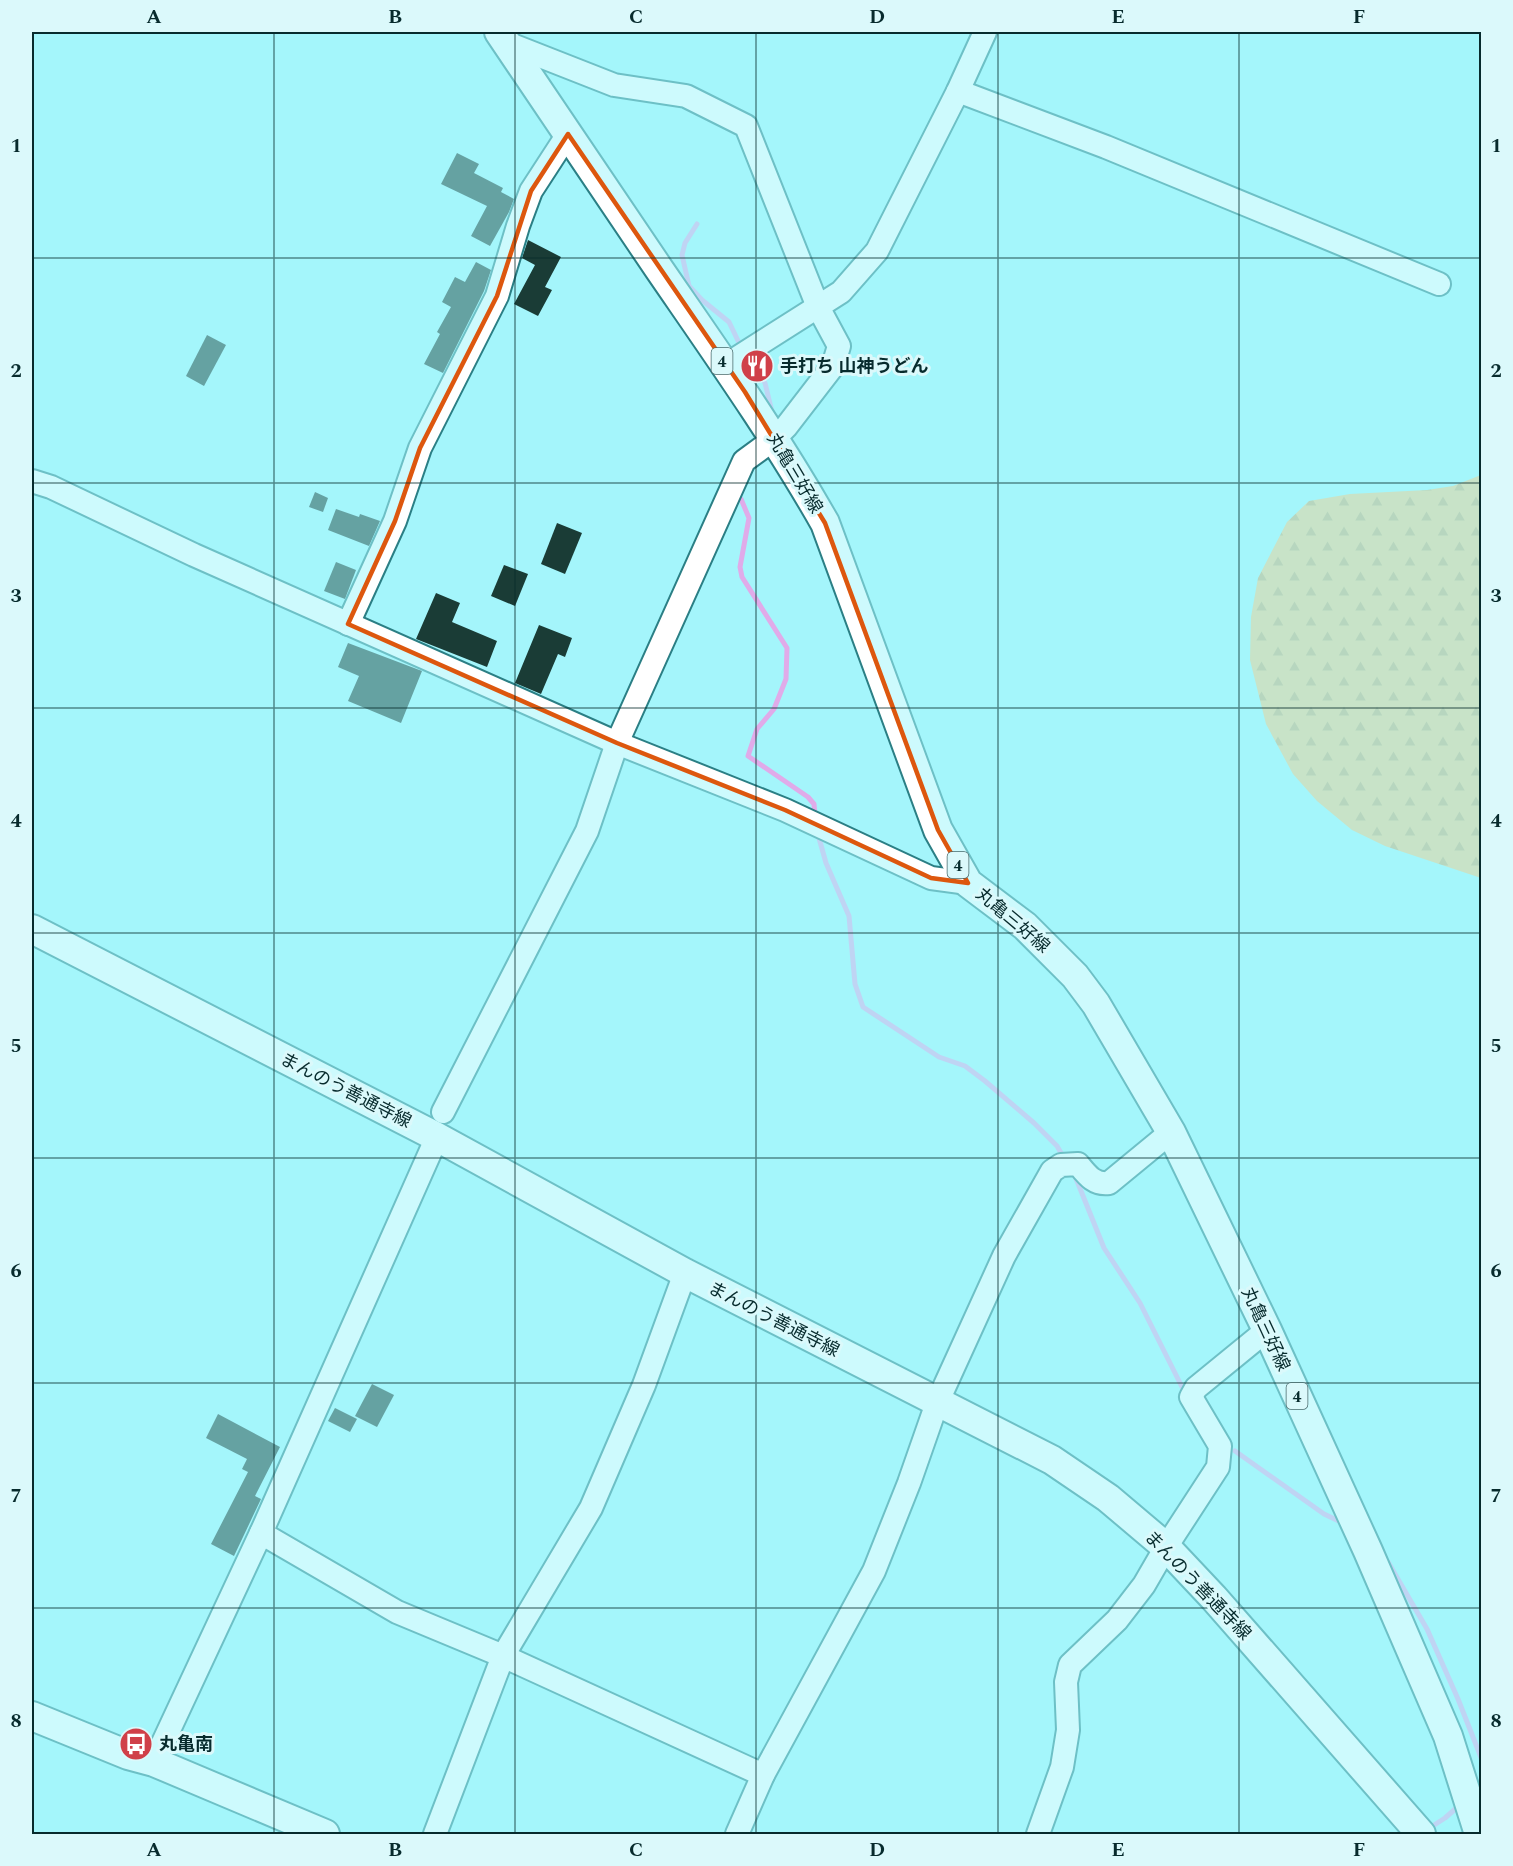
<svg xmlns="http://www.w3.org/2000/svg" width="1513" height="1866" font-family="Spectral,'Noto Sans JP',serif">
  <style>
    .forest { fill: url(#forest-firs) }
    .lines { fill: none; stroke-linecap: round; stroke-linejoin: round }
    .stream { stroke: #e0abe9; stroke-width: 5 }
    .building { fill: #1a3c36 }
    .minor-casing { stroke: #2b7f85; stroke-width: 26 }
    .major-casing { stroke: #2b7f85; stroke-width: 32 }
    .minor { stroke: #fff; stroke-width: 22 }
    .major { stroke: #fff; stroke-width: 28 }
    .marked { fill: none; stroke: #dd570e; stroke-width: 4.5; stroke-linejoin: round }
    .grid { fill: none; stroke: #072b2d; stroke-width: 1.5; stroke-opacity: 0.55 }
    .labels { text-anchor: middle; stroke-width: 6; stroke-linejoin: round; paint-order: stroke }
    .shield { fill: #dbf9fb; stroke: #47696b; stroke-width: 1.5 }
    .shield-label { font-size: 16px; font-weight: bold; fill: #072b2d }
    .poi-label { font-size: 18px; font-weight: bold; fill: #072b2d; stroke: #dbf9fb; text-anchor: start }
    .street-label { font-size: 18px; fill: #072b2d; stroke: #dbf9fb }
    .neatline { fill: none; stroke: #072b2d; stroke-width: 2 }
    .grid-label { font-size: 20px; text-anchor: middle; font-weight: bold; fill: #072b2d }
  </style>
  <defs>
    <pattern id="forest-firs" width="22" height="20" patternUnits="userSpaceOnUse" patternTransform="scale(1.5)"><rect width="22" height="20" fill="#f3cd89"/><path d="M5 1l3.5 6h-7zM16 11l3.5 6h-7z" fill="#cfb077"/></pattern>
  </defs>
  <rect width="100%" height="100%" fill="#a4f5fb"/>
  <polygon class="forest" points="1481,475 1481,878 1385,846 1352,830 1317,801 1293,774 1266,724 1250,660 1251,617 1258,578 1287,522 1309,501 1350,494 1427,490 1453,486"/>
  <g class="lines">
    <g class="stream">
      <polyline points="697,224 685,243 682,255 689,286 702,300 729,322 742,349"/>
      <polyline points="748,357 765,383 773,416"/>
      <polyline points="741,499 749,518 740,567 742,577 787,648 786,679 774,709 757,729 748,756 808,797 814,804 815,816"/>
      <polyline points="817,831 826,863 849,916 855,984 863,1007 939,1057 965,1066 985,1081 1034,1123 1057,1146 1064,1158"/>
      <polyline points="1075,1176 1104,1248 1140,1303 1185,1393"/>
      <polyline points="1235,1451 1324,1514 1343,1523"/>
      <polyline points="1388,1562 1427,1629 1458,1699 1482,1760"/>
      <polyline points="1428,1829 1445,1818 1461,1804"/>
    </g>
  </g>
  <g class="building">
    <polygon points="457,153 479,164 474,173 503,188 501,192 514,199 509,212 490,246 471,236 487,206 441,184"/>
    <polygon points="528,240 561,257 545,287 552,290 538,316 514,304 535,265 522,258"/>
    <polygon points="476,262 491,270 484,291 443,373 424,364 440,334 437,332 451,307 442,302 455,277 465,282"/>
    <polygon points="207,335 226,345 204,386 186,376"/>
    <polygon points="762,358 769,367 755,377 748,367"/>
    <polygon points="315,492 328,498 323,512 309,507"/>
    <polygon points="336,509 359,517 360,514 380,521 369,546 328,530"/>
    <polygon points="557,523 582,533 565,574 541,564"/>
    <polygon points="336,562 356,570 345,599 324,591"/>
    <polygon points="504,565 528,574 515,606 491,596"/>
    <polygon points="436,593 460,603 452,622 497,641 487,667 416,639"/>
    <polygon points="539,625 572,638 565,657 558,654 541,694 515,683"/>
    <polygon points="348,643 422,671 401,723 348,701 359,676 338,667"/>
    <polygon points="372,1384 394,1395 377,1427 355,1416"/>
    <polygon points="335,1408 357,1419 350,1432 328,1421"/>
    <polygon points="218,1414 280,1447 255,1496 261,1499 234,1556 211,1544 248,1472 242,1469 247,1459 206,1438"/>
  </g>
  <g class="lines">
    <g class="minor-casing">
      <g id="minor">
        <polyline points="958,91 1106,147 1439,284"/>
        <polyline points="726,365 841,292 877,251 958,91 985,32"/>
        <polyline points="32,481 51,487 194,555 617,743 785,810 931,878 968,883"/>
        <polyline points="348,624 395,521 420,448 497,296 518,226 531,191 568,134"/>
        <polyline points="443,1112 587,831 617,743 744,461 774,439 786,427 833,366 839,346 818,307 746,126 686,96 614,85 507,43"/>
        <polyline points="261,1533 397,1612 503,1656 763,1775"/>
        <polyline points="154,1762 261,1533 437,1137"/>
        <polyline points="435,1834 503,1656 591,1508 644,1385 685,1273"/>
        <path d="M737 1834 763 1775 874 1571 909 1483 937 1403 1004 1256 1052 1171 1061 1165 1078 1164C1087 1175 1094 1185 1109 1183L1171 1132"/>
        <polyline points="1038,1834 1062,1767 1068,1730 1066,1682 1070,1665 1117,1620 1144,1585 1166,1547 1218,1467 1220,1446 1191,1397 1196,1388 1267,1330"/>
      </g>
    </g>
    <g class="major-casing">
      <g id="major">
        <path d="M499 32C553 111 605 190 659 269 716 352 775 435 825 523L938 830 968 883 1025 926 1075 976 1096 1004 1171 1132 1267 1330 1368 1551 1448 1736 1479 1834"/>
        <polyline points="32,929 437,1137 685,1273 1052,1460 1108,1498 1166,1547 1214,1598 1421,1834"/>
        <polyline points="32,1716 128,1755 154,1762 325,1834"/>
      </g>
    </g>
    <use href="#minor" class="minor"/>
    <use href="#major" class="major"/>
  </g>
  <path d="M0 0H1513V1866H0ZM568 134 745 392 825 523 938 830 968 883 931 878 785 810 617 743 348 624 395 521 420 448 497 296 531 191Z" fill="#a4f5fb" fill-opacity=".55" fill-rule="evenodd"/>
  <path class="marked" d="M568 134 745 392 825 523 938 830 968 883 931 878 785 810 617 743 348 624 395 521 420 448 497 296 531 191Z"/>
  <path class="grid" d="M274 32V1834M515 32V1834M756 32V1834M998 32V1834M1239 32V1834M32 258H1482M32 483H1482M32 708H1482M32 933H1482M32 1158H1482M32 1383H1482M32 1608H1482"/>
  <defs>
    <g id="restaurant-disc" transform="scale(1.725)"><circle r="9.5" fill="#d04049" stroke="#dbf9fb"/><path d="M-5-6h1v4h1v-4h1v4h1v-4h1v5L-1.5 .5V6h-2V.5L-5-1ZM5-6V6H3V1.5H1.5Q1.5-4 5-6Z" fill="#fff"/></g>
    <g id="bus-disc" transform="scale(1.725)"><circle r="9.5" fill="#d04049" stroke="#dbf9fb"/><path d="M-5-6H5V4H4V6H2V4H-2V6H-4V4H-5ZM-3.5-4V0h7V-4ZM-3.5 1.2v1.5H-2V1.2ZM2 1.2v1.5H3.5V1.2Z" fill="#fff"/></g>
  </defs>
  <g fill-rule="evenodd">
    <use href="#restaurant-disc" x="757" y="366"/>
    <use href="#bus-disc" x="136" y="1744"/>
  </g>
  <g class="labels">
    <g class="shield">
      <rect x="711.5" y="348" width="21" height="26" rx="4.5"/>
      <rect x="947.5" y="852" width="21" height="26" rx="4.5"/>
      <rect x="1286.5" y="1383" width="21" height="26" rx="4.5"/>
    </g>
    <g class="shield-label">
      <text x="722" y="367">4</text>
      <text x="958" y="871">4</text>
      <text x="1297" y="1402">4</text>
    </g>
    <g class="poi-label">
      <text x="780" y="372">手打ち 山神うどん</text>
      <text x="159" y="1750">丸亀南</text>
    </g>
    <g class="street-label">
      <text transform="translate(795 473) rotate(59)" y="6">丸亀三好線</text>
      <text transform="translate(1013 920) rotate(40)" y="6">丸亀三好線</text>
      <text transform="translate(346 1090) rotate(27)" y="6">まんのう善通寺線</text>
      <text transform="translate(774 1319) rotate(27)" y="6">まんのう善通寺線</text>
      <text transform="translate(1266 1329) rotate(65)" y="6">丸亀三好線</text>
      <text transform="translate(1198 1585) rotate(46)" y="6">まんのう善通寺線</text>
    </g>
  </g>
  <rect width="1513" height="1866" fill="none" stroke="#dbf9fb" stroke-width="66"/>
  <rect x="33" y="33" width="1447" height="1800" class="neatline"/>
  <g class="grid-label">
    <text x="154" y="23">A</text>
    <text x="395" y="23">B</text>
    <text x="636" y="23">C</text>
    <text x="877" y="23">D</text>
    <text x="1118" y="23">E</text>
    <text x="1359" y="23">F</text>
    <text x="16" y="152">1</text>
    <text x="1496" y="152">1</text>
    <text x="16" y="377">2</text>
    <text x="1496" y="377">2</text>
    <text x="16" y="602">3</text>
    <text x="1496" y="602">3</text>
    <text x="16" y="827">4</text>
    <text x="1496" y="827">4</text>
    <text x="16" y="1052">5</text>
    <text x="1496" y="1052">5</text>
    <text x="16" y="1277">6</text>
    <text x="1496" y="1277">6</text>
    <text x="16" y="1502">7</text>
    <text x="1496" y="1502">7</text>
    <text x="16" y="1727">8</text>
    <text x="1496" y="1727">8</text>
    <text x="154" y="1856">A</text>
    <text x="395" y="1856">B</text>
    <text x="636" y="1856">C</text>
    <text x="877" y="1856">D</text>
    <text x="1118" y="1856">E</text>
    <text x="1359" y="1856">F</text>
  </g>
</svg>
